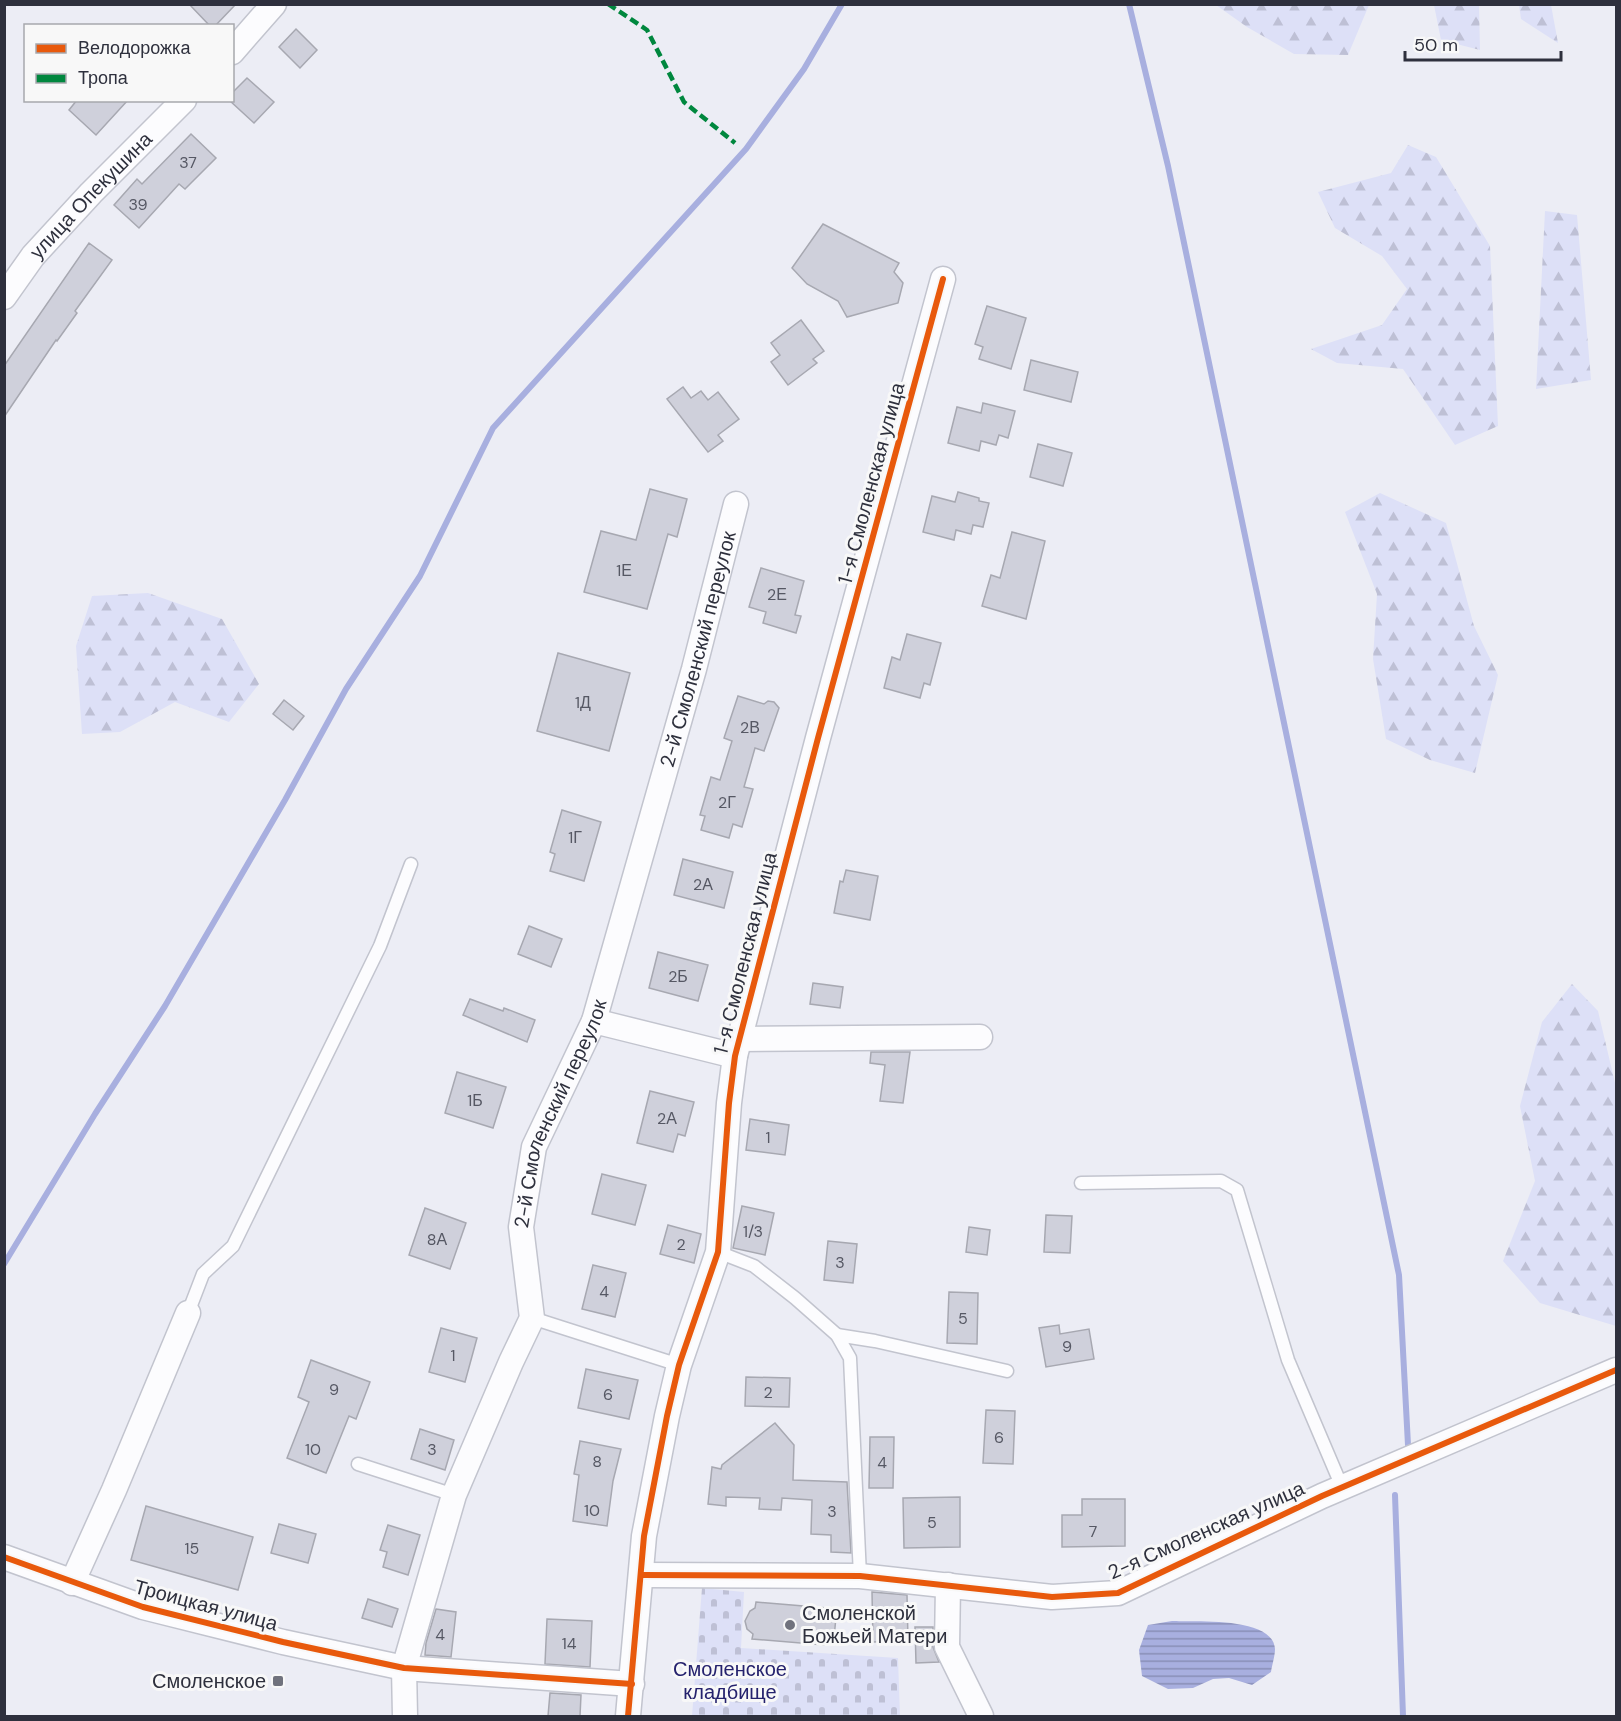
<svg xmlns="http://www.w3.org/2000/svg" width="1621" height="1721" font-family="'DM Sans',sans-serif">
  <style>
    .forest { fill: url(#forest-firs) }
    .cemetery { fill: url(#cemetery-stones) }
    .water { fill: url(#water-rules) }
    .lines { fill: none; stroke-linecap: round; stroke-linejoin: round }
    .stream { stroke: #a8afdf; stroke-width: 6 }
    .building { fill: #cfd0db; stroke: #a7a8b1; stroke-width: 1.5 }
    .lane-casing { stroke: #c2c4ce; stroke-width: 15 }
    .street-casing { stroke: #c2c4ce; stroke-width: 27 }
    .lane { stroke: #fcfcfe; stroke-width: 12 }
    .street { stroke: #fcfcfe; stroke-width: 24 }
    .quiet { stroke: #00873e; stroke-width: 4.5; stroke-dasharray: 9 4.5; stroke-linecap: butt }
    .cycleway-casing { stroke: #f8f8f8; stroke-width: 10 }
    .cycleway { stroke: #e8590c; stroke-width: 6 }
    .poi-dot { fill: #70727d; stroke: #f8f8f8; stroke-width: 2 }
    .labels { text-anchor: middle; stroke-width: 6; stroke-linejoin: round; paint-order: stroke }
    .number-label { font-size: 16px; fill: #565864 }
    .street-label { font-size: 20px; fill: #2e303d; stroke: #f8f8f8 }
    .poi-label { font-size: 20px; fill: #2e303d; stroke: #f8f8f8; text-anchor: start }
    .park-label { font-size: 20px; fill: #25226d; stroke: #f8f8f8 }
  </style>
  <defs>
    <pattern id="forest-firs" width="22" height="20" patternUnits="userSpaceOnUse" patternTransform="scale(1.5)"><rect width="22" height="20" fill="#dde0f7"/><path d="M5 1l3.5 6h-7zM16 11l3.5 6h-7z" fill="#bec0d5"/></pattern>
    <pattern id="cemetery-stones" width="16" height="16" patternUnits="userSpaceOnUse" patternTransform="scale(1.5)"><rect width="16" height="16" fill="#dde0f7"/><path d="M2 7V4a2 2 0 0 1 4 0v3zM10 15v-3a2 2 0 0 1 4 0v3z" fill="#bec0d5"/></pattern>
    <pattern id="water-rules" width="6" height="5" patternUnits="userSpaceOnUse" patternTransform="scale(1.5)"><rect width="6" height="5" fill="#a8afdf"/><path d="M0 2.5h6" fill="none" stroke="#898fb6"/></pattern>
  </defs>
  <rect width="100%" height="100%" fill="#ecedf5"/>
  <g class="forest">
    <polygon points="1216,5 1369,5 1348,55 1294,54 1247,27"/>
    <polygon points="1434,5 1479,5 1480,50 1441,40"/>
    <polygon points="1519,5 1551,5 1558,43 1521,19"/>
    <polygon points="1408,145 1436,157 1490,246 1498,426 1455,445 1403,369 1337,363 1311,349 1382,325 1407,289 1382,256 1335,228 1318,192 1391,173"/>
    <polygon points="1545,211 1577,215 1591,380 1536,389"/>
    <polygon points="1380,493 1446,523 1474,626 1498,675 1475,773 1430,760 1386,739 1373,659 1377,594 1345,512"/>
    <polygon points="148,593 222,619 259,684 229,722 175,702 120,732 82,734 76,646 92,596"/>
    <polygon points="1572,984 1598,1011 1616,1087 1616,1326 1540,1303 1503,1261 1535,1181 1520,1106 1542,1022"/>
  </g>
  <polygon class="cemetery" points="702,1588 744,1592 741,1648 898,1658 900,1716 692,1716"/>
  <path class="water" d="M1172 1621C1195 1622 1273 1616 1275 1649 1275 1656 1272 1665 1271 1672L1252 1685 1229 1678 1213 1679 1193 1688 1168 1689 1142 1676 1139 1650 1148 1625Z"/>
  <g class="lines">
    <g class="stream">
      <polyline points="1129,4 1168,166 1399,1275 1408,1445"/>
      <polyline points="4,1264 95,1114 165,1006 285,800 346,689 420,576 493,428 746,149 804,69 842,4"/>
      <polyline points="1395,1495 1403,1716"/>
    </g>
  </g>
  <g class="building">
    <polygon points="189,4 236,4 215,26 210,26"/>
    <polygon points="296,29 317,50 300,68 279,47"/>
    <polygon points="247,78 274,102 254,123 229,100 232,100 232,93"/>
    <polygon points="77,100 128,100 96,135 69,110"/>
    <polygon points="191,134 216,158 185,189 179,184 139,228 114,205 137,179 142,184"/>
    <polygon points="823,224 899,263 894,272 903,283 898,303 847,317 838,301 807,284 792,268"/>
    <polygon points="89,243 112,260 75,311 77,313 57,341 56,340 4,417 4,366"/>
    <polygon points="987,306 1026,318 1011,369 979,359 983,347 975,344"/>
    <polygon points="801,320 824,351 813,359 817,363 788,385 771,362 780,355 771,343"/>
    <polygon points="1031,360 1078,372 1071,402 1024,390"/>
    <polygon points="683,387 691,398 701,391 708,400 718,392 739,419 718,435 723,441 708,452 667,399"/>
    <polygon points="983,403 1015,411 1008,438 999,435 996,445 981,441 979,451 948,443 957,407 981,413"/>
    <polygon points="1038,444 1072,453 1063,486 1030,477"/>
    <polygon points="650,489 687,499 677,537 668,534 647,609 584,592 601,531 636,540"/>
    <polygon points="958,492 979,498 979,501 989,503 983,527 973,525 971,534 956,530 954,540 923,532 932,496 955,502"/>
    <polygon points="1012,532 1045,541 1026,619 982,606 991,575 1000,578"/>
    <polygon points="761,568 804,581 795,615 801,616 796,633 763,623 766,612 749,607"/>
    <polygon points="907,634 941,643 930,685 924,683 920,698 884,688 892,657 900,660"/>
    <polygon points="558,653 630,673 609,751 537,731"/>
    <polygon points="738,696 764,704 768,701 774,702 779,708 764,751 755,748 744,787 753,789 742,827 733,824 729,838 701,830 705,816 700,815 711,777 720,780 732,741 724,738"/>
    <polygon points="284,700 304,716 293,730 273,714"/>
    <polygon points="562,810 601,822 584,881 550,871 555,854 550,852"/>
    <polygon points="683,859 733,872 724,908 674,895"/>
    <polygon points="846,870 878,876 870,920 834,913 840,881 843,882"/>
    <polygon points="529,926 562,939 551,967 518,954"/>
    <polygon points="658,952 708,965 698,1001 649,988"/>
    <polygon points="813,983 843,987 840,1008 810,1004"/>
    <polygon points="470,999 503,1011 504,1008 535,1020 527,1042 463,1015"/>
    <polygon points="871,1052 910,1052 903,1103 880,1101 885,1065 870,1063"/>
    <polygon points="457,1072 506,1087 493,1128 445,1113"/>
    <polygon points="650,1091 694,1102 685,1136 678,1134 673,1152 637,1143"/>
    <polygon points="750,1119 789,1125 785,1155 746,1150"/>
    <polygon points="602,1174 646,1185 635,1225 592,1214"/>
    <polygon points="742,1206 774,1213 765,1255 733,1248"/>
    <polygon points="425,1208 466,1223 450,1269 409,1255"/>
    <polygon points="1046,1215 1072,1216 1070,1253 1044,1252"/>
    <polygon points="668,1225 701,1234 694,1263 660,1254"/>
    <polygon points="969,1227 990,1230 987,1255 966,1252"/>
    <polygon points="828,1241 857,1244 853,1283 824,1280"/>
    <polygon points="593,1265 626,1273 615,1317 582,1309"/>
    <polygon points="949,1292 978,1293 977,1344 947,1343"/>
    <polygon points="1059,1325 1060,1334 1089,1329 1094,1359 1046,1367 1039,1328"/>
    <polygon points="441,1328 477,1338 465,1382 429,1372"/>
    <polygon points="311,1360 370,1382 356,1419 349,1416 326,1473 287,1458 309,1402 298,1397"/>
    <polygon points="586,1369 638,1380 629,1419 578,1408"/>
    <polygon points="746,1377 790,1378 789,1407 745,1406"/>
    <polygon points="986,1410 1015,1411 1013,1464 983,1463"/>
    <polygon points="775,1423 794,1445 793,1480 847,1482 851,1553 831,1552 831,1535 811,1534 812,1500 782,1498 781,1510 759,1509 760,1498 726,1497 726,1506 708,1504 712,1467 721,1469 722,1465"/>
    <polygon points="420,1429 454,1440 445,1470 411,1459"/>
    <polygon points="870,1437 894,1437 893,1488 869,1488"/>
    <polygon points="580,1441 621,1449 613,1481 607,1526 573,1521 579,1475 574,1474"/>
    <polygon points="960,1497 960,1547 904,1548 903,1498"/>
    <polygon points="1082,1499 1125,1499 1125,1546 1062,1547 1062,1515 1082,1515"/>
    <polygon points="146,1506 253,1537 238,1590 131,1560"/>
    <polygon points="279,1524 316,1534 308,1563 271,1553"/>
    <polygon points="388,1525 420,1535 408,1575 383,1567 387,1552 380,1550"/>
    <polygon points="872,1592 907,1595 908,1641 873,1642"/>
    <polygon points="368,1599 398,1609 392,1627 362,1618"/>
    <polygon points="756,1602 827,1608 826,1617 836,1617 834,1638 824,1637 824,1645 752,1639 753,1634 747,1629 745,1621 750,1611 755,1608"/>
    <polygon points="436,1609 456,1612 451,1657 425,1655 426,1643"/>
    <polygon points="547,1619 592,1621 590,1667 545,1664"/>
    <polygon points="915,1627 933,1627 933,1647 939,1662 916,1663"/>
    <polygon points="550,1693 581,1695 580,1716 548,1716"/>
  </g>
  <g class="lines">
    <g class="lane-casing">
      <g id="lane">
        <polyline points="1081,1183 1221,1181 1237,1190 1288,1360 1342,1487"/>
        <polyline points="718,1252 754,1266 795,1298 837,1335 850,1358 860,1576"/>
        <polyline points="188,1313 203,1274 233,1246 380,946 411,864"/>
        <polyline points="532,1318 679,1365"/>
        <polyline points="837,1335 875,1341 1007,1371"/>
        <polyline points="358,1464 454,1495"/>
      </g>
    </g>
    <g class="street-casing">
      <g id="street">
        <polyline points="232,52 274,4"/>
        <path id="s1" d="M4 297 33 256 91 193 184 100"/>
        <polyline points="594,1021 735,1056"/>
        <polyline points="739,1039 980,1037"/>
        <polyline points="4,1557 143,1607 283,1642 404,1668 632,1684"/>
        <polyline points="641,1575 860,1576 1052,1597 1118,1593 1322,1496 1616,1370"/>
        <polyline points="72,1583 114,1490 188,1313"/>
        <polyline points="948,1585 947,1647 981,1716"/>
        <path id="s2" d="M405 1716 404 1668 454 1495 511 1362 532 1318 521 1227 534 1147 594 1021 694 669 736 504"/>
        <polyline points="628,1716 644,1536 667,1416 679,1365 718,1252 729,1103 735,1056 818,738 943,279"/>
      </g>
    </g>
    <use href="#lane" class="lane"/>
    <use href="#street" class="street"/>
    <polyline class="quiet" points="608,4 647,30 684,102 735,143"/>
    <g class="cycleway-casing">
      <g id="cycleway">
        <polyline points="4,1557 143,1607 283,1642 404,1668 632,1684"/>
        <polyline points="641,1575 860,1576 1052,1597 1118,1593 1322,1496 1616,1370"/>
        <polyline points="628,1716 644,1536 667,1416 679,1365 718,1252 729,1103 735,1056 818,738 943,279"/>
      </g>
    </g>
    <use href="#cycleway" class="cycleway"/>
  </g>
  <g class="poi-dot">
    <circle cx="790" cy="1625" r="6"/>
    <rect x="272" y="1675" width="12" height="12" rx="3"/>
  </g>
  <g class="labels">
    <g class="number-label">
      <text x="188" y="168">37</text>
      <text x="138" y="210">39</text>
      <text x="624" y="576">1Е</text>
      <text x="777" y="600">2Е</text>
      <text x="583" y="708">1Д</text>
      <text x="750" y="733">2В</text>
      <text x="727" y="808">2Г</text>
      <text x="575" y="843">1Г</text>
      <text x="703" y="890">2А</text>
      <text x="678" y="982">2Б</text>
      <text x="475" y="1106">1Б</text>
      <text x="667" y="1124">2А</text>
      <text x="768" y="1143">1</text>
      <text x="753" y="1237">1/3</text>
      <text x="437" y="1245">8А</text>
      <text x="681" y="1250">2</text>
      <text x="840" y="1268">3</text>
      <text x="604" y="1297">4</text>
      <text x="963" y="1324">5</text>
      <text x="1067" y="1352">9</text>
      <text x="453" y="1361">1</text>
      <text x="334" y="1395">9</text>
      <text x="768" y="1398">2</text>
      <text x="608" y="1400">6</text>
      <text x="999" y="1443">6</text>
      <text x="313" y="1455">10</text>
      <text x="432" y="1455">3</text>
      <text x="597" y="1467">8</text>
      <text x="882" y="1468">4</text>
      <text x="592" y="1516">10</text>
      <text x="832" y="1517">3</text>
      <text x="932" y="1528">5</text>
      <text x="1093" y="1537">7</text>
      <text x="192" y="1554">15</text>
      <text x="440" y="1640">4</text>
      <text x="569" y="1649">14</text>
    </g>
    <g class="street-label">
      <text dy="7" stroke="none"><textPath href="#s1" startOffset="134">улица Опекушина</textPath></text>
      <text transform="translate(871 483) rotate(-75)" y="7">1-я Смоленская улица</text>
      <text dy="7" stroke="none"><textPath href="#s2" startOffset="1120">2-й Смоленский переулок</textPath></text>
      <text transform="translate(745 953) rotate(-76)" y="7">1-я Смоленская улица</text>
      <text dy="7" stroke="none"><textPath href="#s2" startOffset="634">2-й Смоленский переулок</textPath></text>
      <text transform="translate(1206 1530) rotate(-24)" y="7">2-я Смоленская улица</text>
      <text transform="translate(206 1605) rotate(15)" y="7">Троицкая улица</text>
    </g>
    <g class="poi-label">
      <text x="802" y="1620">Смоленской<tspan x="802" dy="23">Божьей Матери</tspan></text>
      <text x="266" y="1688" text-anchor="end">Смоленское</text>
    </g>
    <g class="park-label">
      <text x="730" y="1676">Смоленское<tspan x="730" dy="23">кладбище</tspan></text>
    </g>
  </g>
  <rect width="1621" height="1721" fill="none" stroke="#2e303d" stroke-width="12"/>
  <rect x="24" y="24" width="210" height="78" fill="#f8f8f8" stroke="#a7a8ad" stroke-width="1.5"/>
  <rect x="36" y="44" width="30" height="9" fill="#e8590c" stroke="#a7a8ad" stroke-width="1.5"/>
  <text x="78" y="54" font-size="18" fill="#2e303d">Велодорожка</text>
  <rect x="36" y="74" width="30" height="9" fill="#00873e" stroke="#a7a8ad" stroke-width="1.5"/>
  <text x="78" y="84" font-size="18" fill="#2e303d">Тропа</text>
  <path d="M1405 51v9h156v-9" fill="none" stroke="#2e303d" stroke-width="3"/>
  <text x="1414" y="51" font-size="18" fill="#2e303d" stroke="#f8f8f8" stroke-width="4.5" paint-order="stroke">50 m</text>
</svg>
